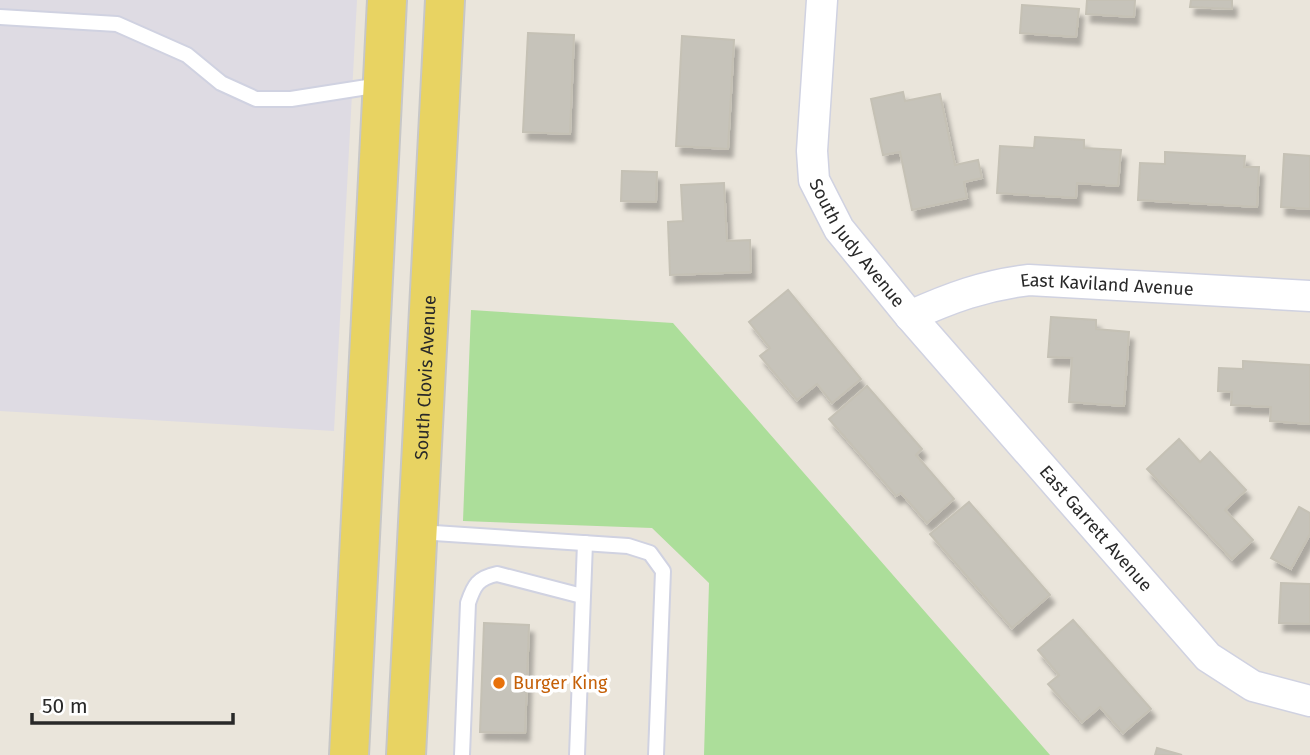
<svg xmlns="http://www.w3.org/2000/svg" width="1310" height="755" font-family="'Fira Sans',sans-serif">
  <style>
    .industrial { fill: #dedbe3 }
    .green { fill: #acde9a }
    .building { fill: #c6c3ba; stroke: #c5c1b5; stroke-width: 2; filter: url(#shadow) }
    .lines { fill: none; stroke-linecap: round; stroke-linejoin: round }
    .service-casing { stroke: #d0d2e1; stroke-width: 18 }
    .minor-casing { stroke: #d0d2e1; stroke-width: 33 }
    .primary-casing { stroke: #c7c7c7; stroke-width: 42 }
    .service { stroke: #fff; stroke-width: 14 }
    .minor { stroke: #fff; stroke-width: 30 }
    .primary { stroke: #e8d362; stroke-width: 38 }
    .food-dot { fill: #e8710a; stroke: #fff; stroke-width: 2.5 }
    .labels { text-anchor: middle; stroke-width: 7; stroke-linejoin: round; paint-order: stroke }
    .street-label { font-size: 18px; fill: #292929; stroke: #fff }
    .food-label { font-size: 18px; fill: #c56008; stroke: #fff; text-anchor: start }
  </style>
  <defs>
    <filter id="shadow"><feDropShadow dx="4.5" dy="8" stdDeviation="2" flood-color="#0004"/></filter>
  </defs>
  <rect width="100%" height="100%" fill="#eae5db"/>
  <polygon class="industrial" points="0,0 357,0 334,431 0,411"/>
  <polygon class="green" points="471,310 673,323 1050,755 704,755 709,583 652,528 463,521"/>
  <g class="building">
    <polygon points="1087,0 1135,0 1134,17 1086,14"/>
    <polygon points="1191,0 1232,0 1232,9 1190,7"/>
    <polygon points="1022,5 1079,9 1076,37 1020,33"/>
    <polygon points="528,33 574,35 570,134 523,132"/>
    <polygon points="682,36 734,40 728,149 676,146"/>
    <polygon points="903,92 905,101 940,94 955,165 978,160 982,178 964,182 967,198 912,210 900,152 883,155 871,99"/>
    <polygon points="1035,137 1084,140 1084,148 1121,150 1118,186 1077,183 1076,198 997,193 1000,146 1034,148"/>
    <polygon points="1165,152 1245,156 1244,167 1259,167 1257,207 1138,200 1140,163 1165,164"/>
    <polygon points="1284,154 1310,156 1310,209 1281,207"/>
    <polygon points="622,171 657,172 656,202 621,201"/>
    <polygon points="724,183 727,241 750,240 751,272 670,275 668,222 683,221 681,185"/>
    <polygon points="788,290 861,379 832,403 817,384 797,400 760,356 770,348 749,322"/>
    <polygon points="1051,317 1096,320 1096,329 1129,332 1124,406 1069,402 1072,358 1048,357"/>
    <polygon points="1243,361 1310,365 1310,424 1270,421 1271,407 1231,405 1232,392 1218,391 1219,368 1243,369"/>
    <polygon points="867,386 922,449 916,455 954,499 927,523 901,493 896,496 829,419"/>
    <polygon points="1179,439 1200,462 1210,452 1246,490 1225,510 1253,540 1232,559 1147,469"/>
    <polygon points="969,502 1050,595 1012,628 930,534"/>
    <polygon points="1299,507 1310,513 1310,534 1291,569 1271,558"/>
    <polygon points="1281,583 1310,584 1310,624 1279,623"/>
    <polygon points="1073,620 1151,709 1123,733 1100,707 1082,722 1048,684 1059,675 1038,650"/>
    <polygon points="484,623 529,625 525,733 480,732"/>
    <polygon points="1157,748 1182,755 1155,755"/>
  </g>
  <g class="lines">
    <g class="service-casing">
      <g id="service">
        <polyline points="0,17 117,24 187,55 221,83 256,99 291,99 380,85"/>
        <polyline points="419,532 628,546 650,553 663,571 656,755"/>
        <path d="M462 755 468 603C474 585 478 578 497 574L582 596"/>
        <polyline points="577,755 585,543"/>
      </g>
    </g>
    <g class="minor-casing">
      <g id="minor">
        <path id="s1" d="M822 0 812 151 814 180 839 229 910 316 1208 657 1253 686 1310 701"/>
        <path id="s2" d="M910 316C950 298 985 285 1029 280L1310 296"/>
      </g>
    </g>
    <g class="primary-casing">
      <g id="primary">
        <polyline points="349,755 387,0"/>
        <path id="s3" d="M406 755 445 0"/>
      </g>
    </g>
    <use href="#service" class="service"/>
    <use href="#minor" class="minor"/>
    <use href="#primary" class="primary"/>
  </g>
  <circle class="food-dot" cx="499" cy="683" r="7"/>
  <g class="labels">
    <g class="street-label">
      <text dy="6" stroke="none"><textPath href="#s1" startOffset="257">South Judy Avenue</textPath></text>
      <text dy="6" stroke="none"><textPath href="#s2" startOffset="203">East Kaviland Avenue</textPath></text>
      <text dy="6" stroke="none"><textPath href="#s3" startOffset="378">South Clovis Avenue</textPath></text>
      <text dy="6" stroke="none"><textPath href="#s1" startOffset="630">East Garrett Avenue</textPath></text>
    </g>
    <g class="food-label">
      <text x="513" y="689">Burger King</text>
    </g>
  </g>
  <path d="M32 713v10h201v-10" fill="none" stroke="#292929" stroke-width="3.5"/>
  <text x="42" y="713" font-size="21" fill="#292929" stroke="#ffffff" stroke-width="5" paint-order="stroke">50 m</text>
</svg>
